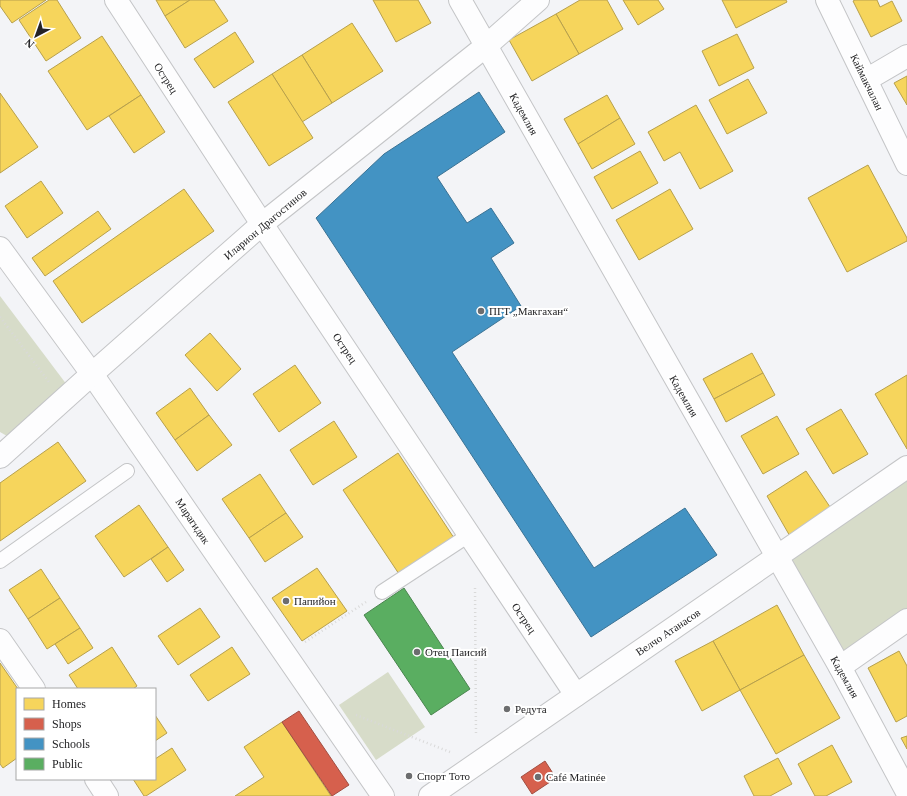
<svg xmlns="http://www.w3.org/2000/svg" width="907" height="796" font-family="'Times New Roman',serif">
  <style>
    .green { fill: #d7dcc9 }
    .homes { fill: #f6d55c; stroke: #b7a04c }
    .shops { fill: #d6604d; stroke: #a14e41 }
    .schools { fill: #4393c3; stroke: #3a7294 }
    .public { fill: #5aae61; stroke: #4a854f }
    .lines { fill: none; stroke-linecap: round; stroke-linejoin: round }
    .service-casing { stroke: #c4c5c7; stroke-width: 16 }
    .minor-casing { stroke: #c4c5c7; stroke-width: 24 }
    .tertiary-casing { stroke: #c4c5c7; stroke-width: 24 }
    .path { stroke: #d9d9d9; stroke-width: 2.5; stroke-dasharray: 1 3; stroke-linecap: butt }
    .service { stroke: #fdfdfe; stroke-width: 14 }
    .minor { stroke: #fdfdfe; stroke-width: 22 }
    .tertiary { stroke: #fdfdfe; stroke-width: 22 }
    .poi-dot { fill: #6c6d6f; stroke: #fff; stroke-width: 1.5 }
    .labels { text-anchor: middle; stroke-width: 4; stroke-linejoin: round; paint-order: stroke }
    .street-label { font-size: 11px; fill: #242426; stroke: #fff }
    .poi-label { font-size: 11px; fill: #242426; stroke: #fff; text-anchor: start }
  </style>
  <rect width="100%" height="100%" fill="#f3f4f7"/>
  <g class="green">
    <polygon points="0,296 67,385 7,436 0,432"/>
    <polygon points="907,467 907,619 840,667 777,558"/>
    <polygon points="388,672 425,727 376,760 339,705"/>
  </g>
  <g class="homes">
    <polygon points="0,0 46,0 12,23 0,6"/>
    <polygon points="49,0 57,0 81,38 46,61 19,20"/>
    <polygon points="156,0 190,0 165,16"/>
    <polygon points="190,0 214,0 228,21 185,48 165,16"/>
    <polygon points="373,0 418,0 431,23 396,42"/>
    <polygon points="580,0 607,0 623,29 579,54 556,14"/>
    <polygon points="623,0 658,0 664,9 638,25"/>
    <polygon points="722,0 786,0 787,2 736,28"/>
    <polygon points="855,0 877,0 880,7 892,1 902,21 871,37 853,1"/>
    <polygon points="556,14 579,54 532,81 509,40"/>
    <polygon points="352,23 383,71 332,103 302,55"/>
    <polygon points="235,32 254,62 214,88 194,59"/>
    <polygon points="737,34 754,68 719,86 702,51"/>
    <polygon points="102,36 141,95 87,130 48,71"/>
    <polygon points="302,55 332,103 302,122 272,74"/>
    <polygon points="272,74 313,138 269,166 228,102"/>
    <polygon points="907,76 907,105 894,83"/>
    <polygon points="748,79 767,113 727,134 709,100"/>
    <polygon points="0,93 38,147 0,173"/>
    <polygon points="141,95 165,132 134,153 109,116"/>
    <polygon points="607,95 620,118 578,144 564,119"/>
    <polygon points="696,105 733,171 700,189 680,152 664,161 648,132"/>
    <polygon points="620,118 635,144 592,169 578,144"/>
    <polygon points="640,151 658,183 612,209 594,177"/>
    <polygon points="868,165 907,238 907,241 847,272 808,198"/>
    <polygon points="41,181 63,213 27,238 5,206"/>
    <polygon points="184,189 214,231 82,323 53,281"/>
    <polygon points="670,189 693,229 639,260 616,220"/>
    <polygon points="98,211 111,229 45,276 32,258"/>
    <polygon points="210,333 241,369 217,391 185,355"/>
    <polygon points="752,353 763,373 714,399 703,379"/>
    <polygon points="295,365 321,403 279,432 253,394"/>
    <polygon points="763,373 775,395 726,422 714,399"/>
    <polygon points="907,375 907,449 875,394"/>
    <polygon points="190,388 209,415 175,440 156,413"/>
    <polygon points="841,409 868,454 833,474 806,429"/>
    <polygon points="209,415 232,445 197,471 175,440"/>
    <polygon points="777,416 799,454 763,474 741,436"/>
    <polygon points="334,421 357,457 313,485 290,450"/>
    <polygon points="58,442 86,481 0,541 0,483"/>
    <polygon points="398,453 456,541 401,577 343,490"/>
    <polygon points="806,471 832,510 791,538 767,496"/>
    <polygon points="260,474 286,513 249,538 222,499"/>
    <polygon points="139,505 168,547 124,577 95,536"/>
    <polygon points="286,513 303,537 265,562 249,538"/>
    <polygon points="168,547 184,570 167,582 151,559"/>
    <polygon points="317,568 347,611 302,641 272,598"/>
    <polygon points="41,569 60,598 28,619 9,590"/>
    <polygon points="60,598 80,628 47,649 28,619"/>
    <polygon points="777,605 804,655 740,690 713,641"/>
    <polygon points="200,608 220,637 178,665 158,636"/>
    <polygon points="80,628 93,648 68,664 55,644"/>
    <polygon points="713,641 740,690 702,711 675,661"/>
    <polygon points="112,647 137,686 133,689 78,689 69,675"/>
    <polygon points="232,647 250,674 208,701 190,675"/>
    <polygon points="899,651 907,666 907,716 896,722 868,668"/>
    <polygon points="804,655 840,718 776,754 740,690"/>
    <polygon points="0,663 18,689 17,758 3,768 0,764"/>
    <polygon points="155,715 167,733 155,741"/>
    <polygon points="282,722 331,796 235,796 264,777 244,747"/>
    <polygon points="907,736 907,749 901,738"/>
    <polygon points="832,745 852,782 826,796 815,796 798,764"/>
    <polygon points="172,748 186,770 146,796 144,796 133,779 155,779 155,759"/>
    <polygon points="778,758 792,784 770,796 754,796 744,776"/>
  </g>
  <g class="shops">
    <polygon points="299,711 349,785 332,796 282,722"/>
    <polygon points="545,761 556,778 532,794 521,777"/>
  </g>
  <polygon class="schools" points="479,92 505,132 437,177 467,223 491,208 514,243 491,258 521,306 452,352 594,568 685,508 717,555 591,637 316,218 384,154"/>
  <polygon class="public" points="404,588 470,689 431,715 364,615"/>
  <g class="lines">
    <g class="service-casing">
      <g id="service">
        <polyline points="0,561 127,471"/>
        <polyline points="382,592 469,535"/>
      </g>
    </g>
    <g class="minor-casing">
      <g id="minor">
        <polyline points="116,0 262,224 576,695"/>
        <polyline points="460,0 840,667 907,792"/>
        <polyline points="827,0 907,164"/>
        <polyline points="866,80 907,56"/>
        <polyline points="0,248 92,374 383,796"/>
        <polyline points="0,457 92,374 262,224 486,46 538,0"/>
        <polyline points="0,640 34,689"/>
        <polyline points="840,667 907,620"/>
        <polyline points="96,779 107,796"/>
      </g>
    </g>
    <g class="tertiary-casing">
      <polyline id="tertiary" points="430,796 907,467"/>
    </g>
    <g class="path">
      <polyline points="0,317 49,382"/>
      <polyline points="475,588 476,735"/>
      <polyline points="305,642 366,602"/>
      <polyline points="356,715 450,752"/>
    </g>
    <use href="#service" class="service"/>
    <use href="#minor" class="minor"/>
    <use href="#tertiary" class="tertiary"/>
  </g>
  <g class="poi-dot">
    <circle cx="481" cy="311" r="4"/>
    <circle cx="286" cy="601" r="4"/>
    <circle cx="417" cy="652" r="4"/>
    <circle cx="507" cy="709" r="4"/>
    <circle cx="409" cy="776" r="4"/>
    <circle cx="538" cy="777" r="4"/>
  </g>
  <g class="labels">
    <g class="street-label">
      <text transform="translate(166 78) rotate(57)" y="4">Острец</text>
      <text transform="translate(867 82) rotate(64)" y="4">Каймакчалан</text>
      <text transform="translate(524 114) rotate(61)" y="4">Кадемлия</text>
      <text transform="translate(265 224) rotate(-40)" y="4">Иларион Драгостинов</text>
      <text transform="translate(345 348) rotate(56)" y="4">Острец</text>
      <text transform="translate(684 396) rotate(60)" y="4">Кадемлия</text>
      <text transform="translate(193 521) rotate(56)" y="4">Марагидик</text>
      <text transform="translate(524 618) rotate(56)" y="4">Острец</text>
      <text transform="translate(668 632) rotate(-34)" y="4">Велчо Атанасов</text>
      <text transform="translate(845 677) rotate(61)" y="4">Кадемлия</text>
    </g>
    <g class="poi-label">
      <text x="489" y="315">ПГТ „Макгахан“</text>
      <text x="294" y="605">Папийон</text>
      <text x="425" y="656">Отец Паисий</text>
      <text x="515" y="713">Редута</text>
      <text x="417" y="780">Спорт Тото</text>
      <text x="546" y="781">Café Matinée</text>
    </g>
  </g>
  <rect x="16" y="688" width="140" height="92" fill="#ffffff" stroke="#a7a7a8"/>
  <rect x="24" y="698" width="20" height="12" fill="#f6d55c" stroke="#a7a7a8"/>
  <text x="52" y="708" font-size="12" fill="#242426">Homes</text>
  <rect x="24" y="718" width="20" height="12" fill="#d6604d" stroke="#a7a7a8"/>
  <text x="52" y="728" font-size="12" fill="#242426">Shops</text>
  <rect x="24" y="738" width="20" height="12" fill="#4393c3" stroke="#a7a7a8"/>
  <text x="52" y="748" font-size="12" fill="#242426">Schools</text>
  <rect x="24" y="758" width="20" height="12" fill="#5aae61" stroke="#a7a7a8"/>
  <text x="52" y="768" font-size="12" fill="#242426">Public</text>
  <g transform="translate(36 36) rotate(221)" stroke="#ffffff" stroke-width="3" paint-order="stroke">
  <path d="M0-3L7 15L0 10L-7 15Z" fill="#242426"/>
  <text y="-6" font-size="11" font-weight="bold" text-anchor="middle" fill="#242426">N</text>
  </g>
</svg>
